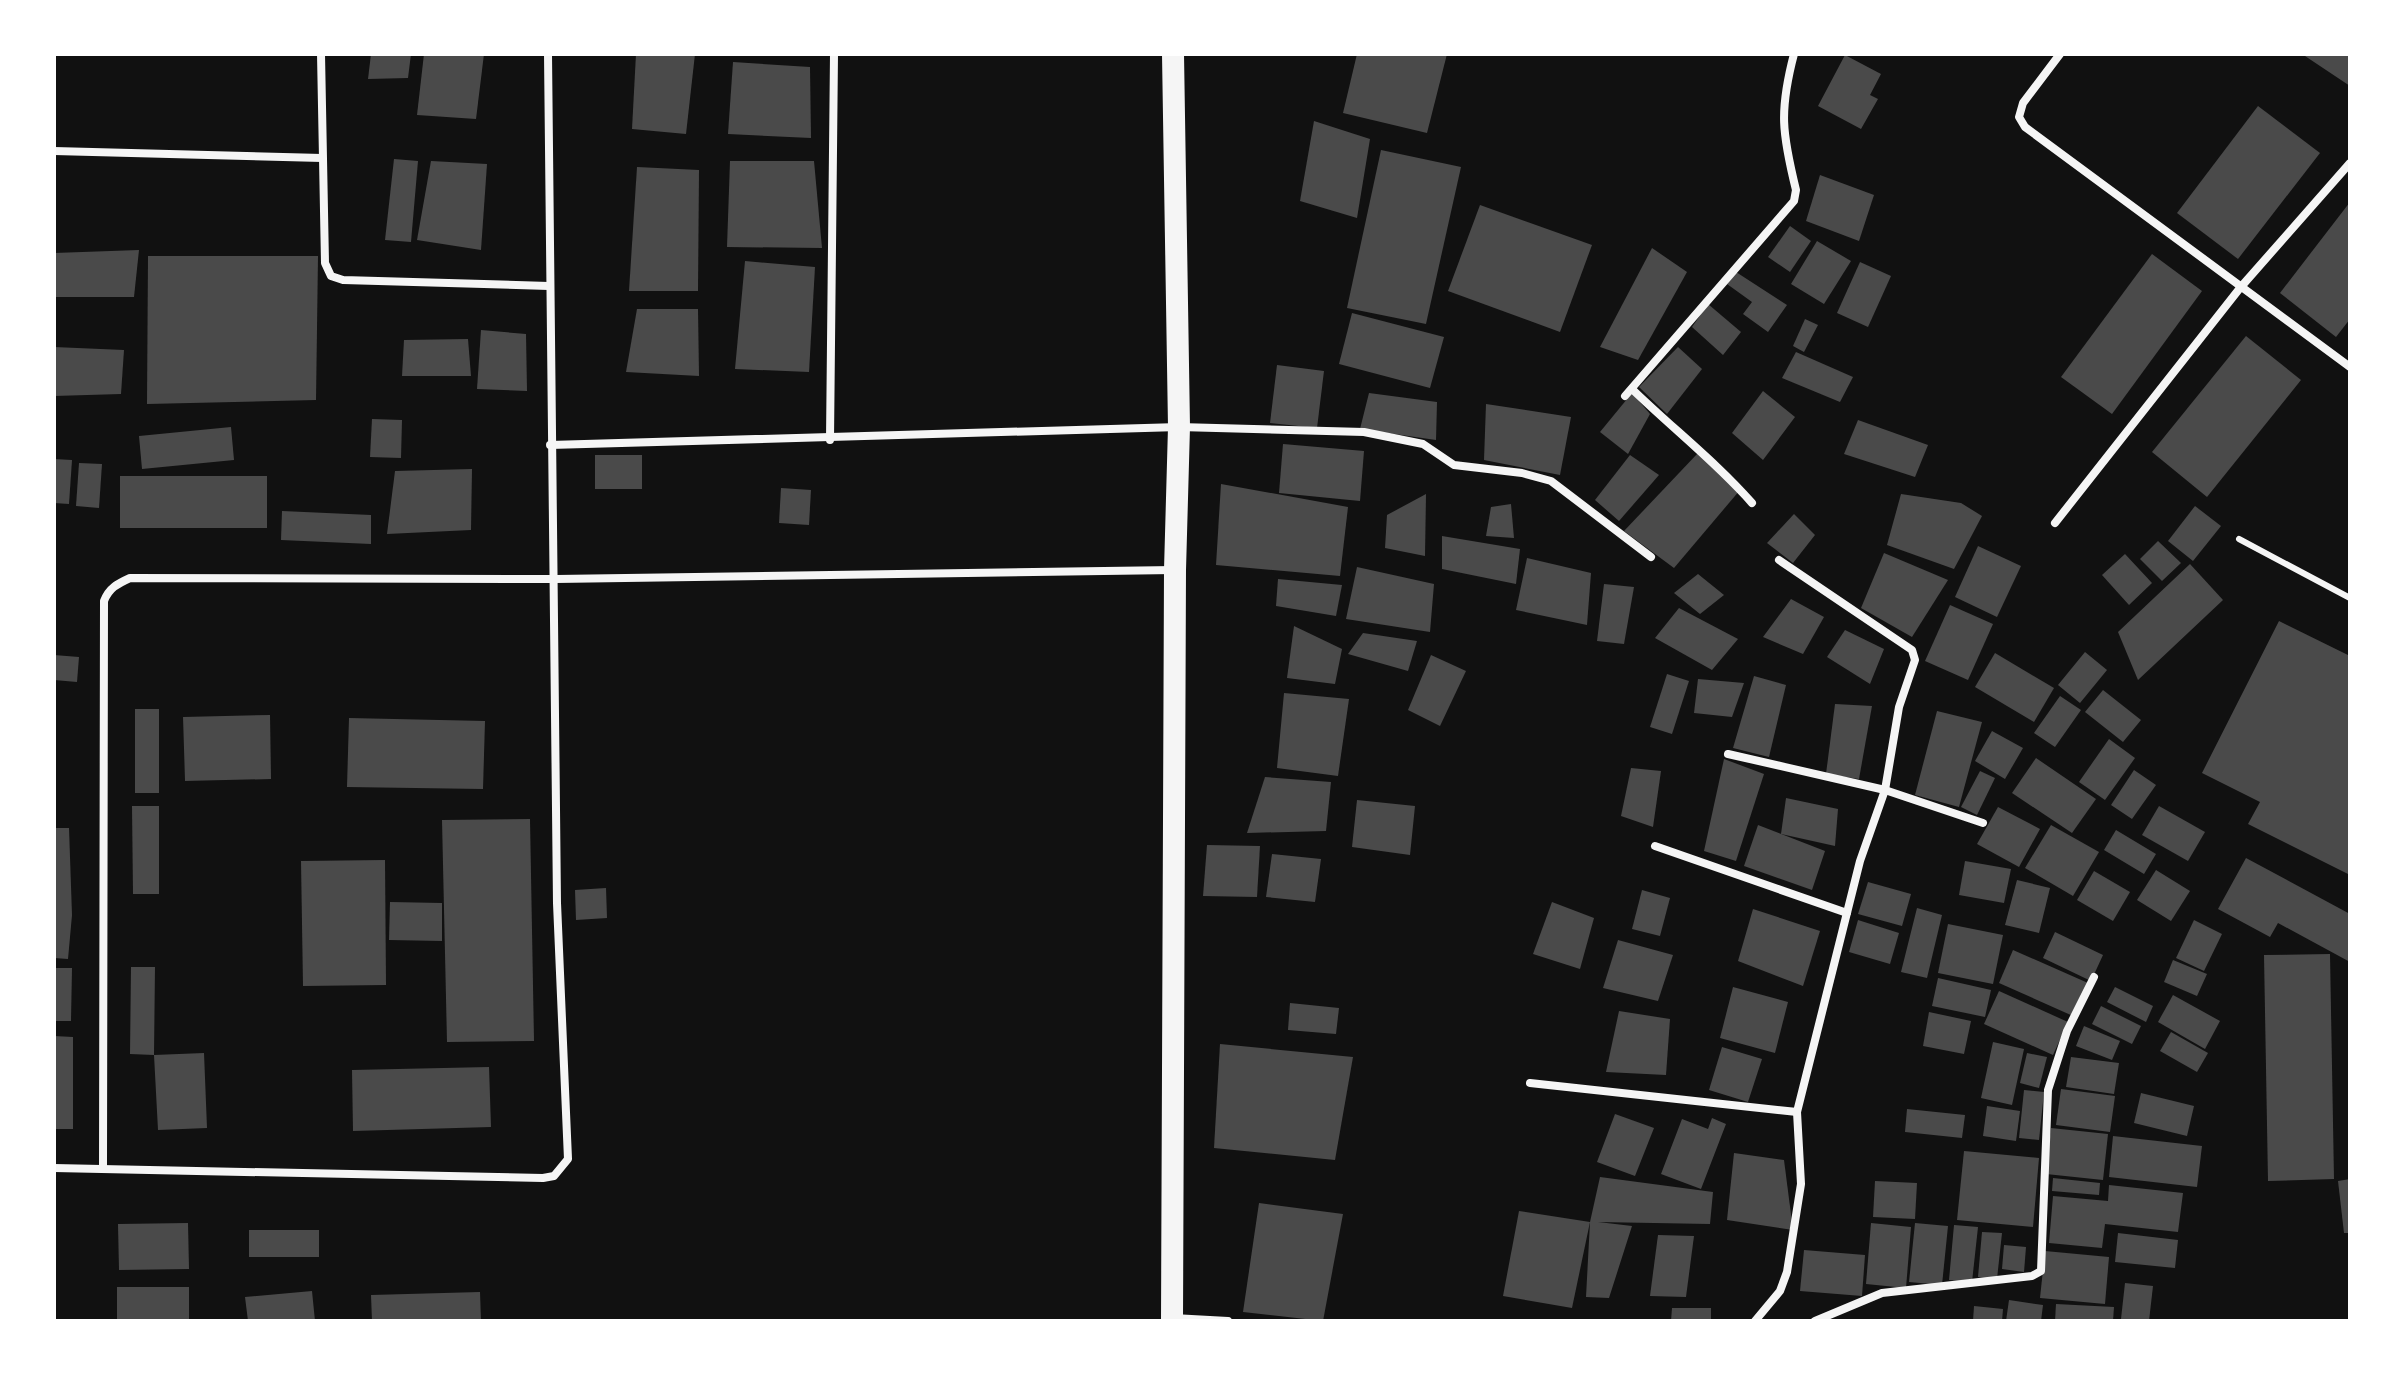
<svg xmlns="http://www.w3.org/2000/svg" width="2404" height="1375" font-family="'Libre Baskerville',serif">
  <style>
    .building { fill: #4a4a4a }
    .lines { fill: none; stroke-linecap: round; stroke-linejoin: round }
    .service { stroke: #f5f5f5; stroke-width: 6 }
    .minor { stroke: #f5f5f5; stroke-width: 8 }
    .trunk { stroke: #f5f5f5; stroke-width: 22 }
  </style>
  <rect width="100%" height="100%" fill="#111"/>
  <g class="building">
    <polygon points="371,54 411,54 408,78 368,79"/>
    <polygon points="424,54 484,54 476,119 417,115"/>
    <polygon points="636,54 695,54 686,134 632,129"/>
    <polygon points="1357,54 1447,54 1427,133 1343,113"/>
    <polygon points="2302,54 2350,54 2350,86"/>
    <polygon points="1845,55 1881,74 1870,95 1878,99 1861,129 1818,106"/>
    <polygon points="733,62 810,67 811,138 728,134"/>
    <polygon points="2258,106 2320,153 2238,259 2177,213"/>
    <polygon points="1314,121 1370,139 1357,218 1300,201"/>
    <polygon points="1381,150 1461,167 1426,324 1347,308"/>
    <polygon points="394,159 418,161 411,242 385,240"/>
    <polygon points="431,161 487,164 481,250 417,240"/>
    <polygon points="730,161 814,161 822,248 727,247"/>
    <polygon points="637,167 699,170 698,291 629,291"/>
    <polygon points="1820,175 1874,195 1859,241 1806,221"/>
    <polygon points="2350,202 2350,319 2336,337 2280,293"/>
    <polygon points="1480,205 1592,245 1560,332 1448,291"/>
    <polygon points="1790,226 1811,241 1790,272 1768,257"/>
    <polygon points="1817,241 1851,261 1824,304 1791,284"/>
    <polygon points="1652,248 1687,272 1638,360 1600,347"/>
    <polygon points="139,250 134,297 54,297 54,253"/>
    <polygon points="2152,254 2202,291 2112,414 2061,377"/>
    <polygon points="148,256 318,256 316,400 147,404"/>
    <polygon points="745,261 815,267 809,372 735,369"/>
    <polygon points="1860,262 1891,276 1868,327 1837,313"/>
    <polygon points="1736,272 1787,305 1768,332 1743,314 1752,302 1727,284"/>
    <polygon points="1708,304 1741,332 1723,355 1692,327"/>
    <polygon points="637,309 698,309 699,376 626,372"/>
    <polygon points="1352,313 1444,337 1430,388 1339,364"/>
    <polygon points="1805,319 1818,325 1804,352 1793,346"/>
    <polygon points="481,330 526,334 527,391 477,389"/>
    <polygon points="2246,336 2301,380 2207,497 2152,452"/>
    <polygon points="468,339 471,376 402,376 404,340"/>
    <polygon points="54,347 124,350 121,394 54,396"/>
    <polygon points="1678,347 1702,369 1667,414 1639,387"/>
    <polygon points="1796,352 1853,377 1840,402 1782,378"/>
    <polygon points="1277,365 1324,371 1317,428 1270,423"/>
    <polygon points="1763,391 1795,417 1763,460 1732,433"/>
    <polygon points="1369,393 1437,402 1436,440 1360,429"/>
    <polygon points="1632,393 1650,414 1628,454 1600,432"/>
    <polygon points="1486,404 1571,417 1560,475 1484,460"/>
    <polygon points="372,419 402,420 401,458 370,457"/>
    <polygon points="1858,420 1928,445 1915,477 1844,454"/>
    <polygon points="231,427 234,460 142,469 139,436"/>
    <polygon points="1283,444 1364,451 1360,501 1279,493"/>
    <polygon points="1698,453 1740,490 1674,568 1624,531"/>
    <rect x="595" y="455" width="47" height="34"/>
    <polygon points="1630,455 1659,475 1619,521 1595,500"/>
    <polygon points="54,459 72,460 69,504 54,503"/>
    <polygon points="79,463 102,464 99,508 76,506"/>
    <polygon points="472,469 471,530 387,534 395,471"/>
    <rect x="120" y="476" width="147" height="52"/>
    <polygon points="1221,484 1348,507 1340,576 1216,565"/>
    <polygon points="781,488 811,490 809,525 779,523"/>
    <polygon points="1426,494 1425,556 1385,548 1387,515"/>
    <polygon points="1901,494 1961,503 1982,516 1954,569 1887,545"/>
    <polygon points="1511,504 1514,538 1486,536 1491,507"/>
    <polygon points="2195,506 2221,526 2193,561 2168,541"/>
    <polygon points="282,511 371,515 371,544 281,540"/>
    <polygon points="1794,514 1815,535 1793,563 1767,543"/>
    <polygon points="1442,536 1520,549 1516,584 1442,569"/>
    <polygon points="2158,541 2181,563 2162,581 2140,559"/>
    <polygon points="1978,546 2021,566 1997,617 1955,597"/>
    <polygon points="1884,553 1948,580 1912,637 1861,608"/>
    <polygon points="2125,554 2152,583 2129,605 2102,575"/>
    <polygon points="1527,558 1591,573 1587,625 1516,610"/>
    <polygon points="2190,564 2223,600 2138,680 2118,632"/>
    <polygon points="1357,567 1434,584 1430,632 1346,619"/>
    <polygon points="1698,574 1724,595 1700,614 1674,593"/>
    <polygon points="1278,579 1342,585 1336,616 1276,606"/>
    <polygon points="1604,584 1634,587 1624,644 1597,641"/>
    <polygon points="1791,599 1824,617 1803,654 1763,637"/>
    <polygon points="1950,605 1993,624 1968,680 1925,661"/>
    <polygon points="1679,608 1738,639 1712,670 1655,638"/>
    <polygon points="2279,621 2350,656 2350,875 2248,824 2260,802 2202,773"/>
    <polygon points="1294,626 1342,649 1335,684 1287,678"/>
    <polygon points="1845,630 1884,649 1870,684 1827,657"/>
    <polygon points="1363,633 1417,641 1408,671 1348,654"/>
    <polygon points="2085,652 2107,670 2080,703 2058,685"/>
    <polygon points="1995,653 2054,688 2034,722 1975,687"/>
    <polygon points="54,655 79,657 77,682 54,680"/>
    <polygon points="1431,655 1466,671 1440,726 1408,710"/>
    <polygon points="1667,674 1689,681 1672,734 1650,727"/>
    <polygon points="1754,676 1786,685 1769,757 1733,748"/>
    <polygon points="1698,679 1744,683 1732,717 1694,713"/>
    <polygon points="2103,690 2141,720 2123,742 2085,712"/>
    <polygon points="1284,693 1349,699 1338,776 1277,768"/>
    <polygon points="2060,696 2081,710 2055,747 2034,733"/>
    <polygon points="1835,704 1872,706 1859,779 1826,774"/>
    <rect x="135" y="709" width="24" height="84"/>
    <polygon points="1937,711 1982,722 1959,807 1915,795"/>
    <polygon points="270,715 271,779 185,781 183,717"/>
    <polygon points="349,718 485,721 483,789 347,787"/>
    <polygon points="1992,731 2023,748 2005,779 1975,761"/>
    <polygon points="2109,739 2135,758 2105,800 2079,782"/>
    <polygon points="2036,758 2096,799 2072,833 2012,793"/>
    <polygon points="1724,759 1764,774 1736,861 1704,851"/>
    <polygon points="1631,768 1661,771 1653,827 1621,816"/>
    <polygon points="2134,770 2156,785 2132,819 2111,805"/>
    <polygon points="1980,771 1995,778 1977,815 1961,807"/>
    <polygon points="1265,777 1331,782 1326,831 1247,833"/>
    <polygon points="1786,798 1838,809 1835,846 1781,834"/>
    <polygon points="1357,800 1415,806 1410,855 1352,847"/>
    <polygon points="132,806 159,806 159,894 133,894"/>
    <polygon points="2159,806 2205,832 2188,861 2142,835"/>
    <polygon points="1998,807 2040,829 2019,867 1977,844"/>
    <polygon points="530,819 534,1041 447,1042 442,820"/>
    <polygon points="1758,825 1825,851 1812,890 1744,866"/>
    <polygon points="2051,825 2099,852 2073,896 2025,868"/>
    <polygon points="54,828 69,828 72,915 68,959 54,958"/>
    <polygon points="2116,830 2156,854 2144,874 2104,850"/>
    <polygon points="1207,845 1260,846 1257,897 1203,896"/>
    <polygon points="1272,854 1321,859 1315,902 1266,897"/>
    <polygon points="2246,858 2350,914 2350,962 2278,923 2270,937 2218,909"/>
    <polygon points="385,860 386,985 303,986 301,861"/>
    <polygon points="1965,861 2011,869 2004,903 1959,895"/>
    <polygon points="2156,870 2190,891 2171,921 2137,900"/>
    <polygon points="2094,871 2130,892 2113,921 2077,900"/>
    <polygon points="2017,880 2050,888 2039,933 2005,925"/>
    <polygon points="1868,882 1911,894 1902,926 1858,914"/>
    <polygon points="606,888 607,918 576,920 575,890"/>
    <polygon points="1642,890 1670,898 1660,936 1632,929"/>
    <polygon points="390,902 442,903 442,941 389,940"/>
    <polygon points="1552,902 1594,918 1580,969 1533,954"/>
    <polygon points="1917,908 1942,915 1927,978 1901,972"/>
    <polygon points="1753,909 1820,931 1803,986 1738,961"/>
    <polygon points="1858,920 1899,933 1890,964 1849,952"/>
    <polygon points="2194,920 2222,934 2204,971 2176,958"/>
    <polygon points="1948,924 2003,935 1993,984 1938,973"/>
    <polygon points="2055,932 2103,955 2091,981 2043,958"/>
    <polygon points="1618,940 1673,955 1658,1001 1603,988"/>
    <polygon points="2013,950 2088,983 2073,1016 1999,983"/>
    <polygon points="2330,954 2334,1179 2268,1181 2264,955"/>
    <polygon points="2173,960 2207,974 2197,996 2164,982"/>
    <polygon points="131,967 155,967 154,1055 204,1053 207,1128 158,1130 154,1055 130,1054"/>
    <polygon points="54,968 72,968 71,1021 54,1021"/>
    <polygon points="1938,978 1991,990 1985,1017 1932,1006"/>
    <polygon points="1733,987 1788,1002 1775,1053 1720,1038"/>
    <polygon points="2115,987 2153,1006 2146,1022 2107,1002"/>
    <polygon points="1999,991 2068,1022 2053,1055 1984,1024"/>
    <polygon points="2173,995 2220,1021 2205,1049 2158,1022"/>
    <polygon points="1290,1003 1339,1008 1336,1034 1288,1030"/>
    <polygon points="2101,1006 2141,1026 2132,1044 2092,1024"/>
    <polygon points="1619,1011 1670,1019 1666,1075 1606,1072"/>
    <polygon points="1929,1012 1971,1021 1964,1054 1923,1046"/>
    <polygon points="2084,1026 2120,1041 2112,1060 2076,1046"/>
    <polygon points="2171,1032 2208,1053 2197,1072 2160,1051"/>
    <polygon points="54,1036 73,1037 73,1129 54,1129"/>
    <polygon points="1993,1042 2024,1049 2012,1105 1981,1098"/>
    <polygon points="1220,1044 1353,1057 1335,1160 1214,1148"/>
    <polygon points="1722,1047 1762,1059 1748,1102 1709,1090"/>
    <polygon points="2027,1053 2047,1057 2039,1088 2020,1083"/>
    <polygon points="2071,1057 2119,1063 2114,1094 2066,1087"/>
    <polygon points="489,1067 491,1127 353,1131 352,1070"/>
    <polygon points="2061,1089 2115,1096 2110,1132 2056,1125"/>
    <polygon points="2024,1090 2044,1092 2039,1140 2019,1138"/>
    <polygon points="2141,1093 2194,1106 2187,1136 2134,1123"/>
    <polygon points="1987,1106 2020,1111 2016,1141 1983,1136"/>
    <polygon points="1907,1109 1965,1115 1962,1138 1905,1132"/>
    <polygon points="1615,1114 1654,1128 1635,1176 1597,1162"/>
    <polygon points="1712,1118 1726,1124 1701,1189 1661,1174 1682,1119 1708,1129"/>
    <polygon points="2051,1128 2108,1134 2103,1180 2046,1174"/>
    <polygon points="2113,1136 2202,1146 2197,1187 2109,1177"/>
    <polygon points="1964,1151 2039,1158 2033,1227 1957,1220"/>
    <polygon points="1734,1153 1784,1160 1793,1230 1727,1220"/>
    <polygon points="1600,1177 1713,1192 1710,1224 1598,1222 1632,1226 1609,1298 1586,1297 1590,1222"/>
    <polygon points="2053,1178 2100,1183 2099,1195 2052,1191"/>
    <polygon points="2350,1179 2350,1233 2344,1233 2338,1181"/>
    <polygon points="1875,1181 1917,1183 1915,1219 1873,1217"/>
    <polygon points="2109,1185 2183,1193 2178,1232 2105,1224 2102,1248 2049,1243 2053,1196 2108,1201"/>
    <polygon points="1259,1203 1343,1214 1323,1321 1243,1312"/>
    <polygon points="1519,1211 1590,1222 1572,1308 1503,1296"/>
    <polygon points="188,1223 189,1269 119,1270 118,1224"/>
    <polygon points="1871,1223 1911,1227 1906,1288 1866,1284"/>
    <polygon points="1915,1223 1948,1226 1942,1285 1909,1282"/>
    <polygon points="1954,1225 1978,1227 1972,1282 1949,1280"/>
    <rect x="249" y="1230" width="70" height="27"/>
    <polygon points="1982,1232 2002,1233 1997,1279 1978,1277"/>
    <polygon points="2118,1233 2178,1240 2175,1268 2115,1262"/>
    <polygon points="1658,1235 1694,1236 1686,1297 1650,1296"/>
    <polygon points="2004,1245 2026,1247 2024,1272 2002,1269"/>
    <polygon points="1804,1250 1865,1255 1862,1296 1800,1291"/>
    <polygon points="2045,1251 2109,1257 2105,1304 2040,1298"/>
    <polygon points="2125,1283 2153,1286 2149,1321 2121,1319"/>
    <rect x="117" y="1287" width="72" height="34"/>
    <polygon points="312,1291 315,1321 248,1321 245,1297"/>
    <polygon points="480,1292 481,1321 372,1321 371,1295"/>
    <polygon points="2009,1300 2043,1305 2041,1321 2006,1321"/>
    <polygon points="2056,1304 2114,1307 2113,1321 2055,1321"/>
    <polygon points="1974,1306 2003,1309 2002,1321 1973,1321"/>
    <polygon points="1672,1308 1711,1308 1711,1321 1671,1321"/>
  </g>
  <g class="lines">
    <polyline class="service" points="2239,539 2350,598"/>
    <g class="minor">
      <polyline points="321,54 325,263 331,276 343,280 549,286"/>
      <polyline points="2060,54 2023,103 2019,117 2025,127 2350,367"/>
      <polyline points="54,151 322,158"/>
      <path d="M1632 389C1672 428 1715 461 1752 503"/>
      <path d="M1625 396 1794 201 1796 190C1782 133 1779 111 1794 54"/>
      <polyline points="830,440 834,54"/>
      <polyline points="550,445 1179,427 1364,432 1423,444 1454,465 1522,473 1551,481 1651,557"/>
      <polyline points="2055,523 2240,288 2350,163"/>
      <polyline points="1728,754 1885,790 1983,823"/>
      <polyline points="1655,846 1847,913"/>
      <polyline points="1530,1083 1797,1112"/>
      <polyline points="54,1168 543,1178 554,1176 568,1159 557,903 548,54"/>
      <path d="M103 1169 104 601C109 588 117 584 130 578L556 579 1174 570"/>
      <polyline points="1173,1318 1228,1321"/>
      <polyline points="1755,1321 1780,1291 1787,1272 1801,1184 1797,1112 1860,861 1885,790 1899,707 1915,660 1912,650 1779,560"/>
      <polyline points="1815,1321 1882,1293 2032,1276 2041,1271 2048,1090 2067,1031 2094,977"/>
    </g>
    <polyline class="trunk" points="1172,1321 1175,570 1179,427 1173,54"/>
  </g>
  <rect width="2404" height="1375" fill="none" stroke="#ffffff" stroke-width="112"/>
</svg>
